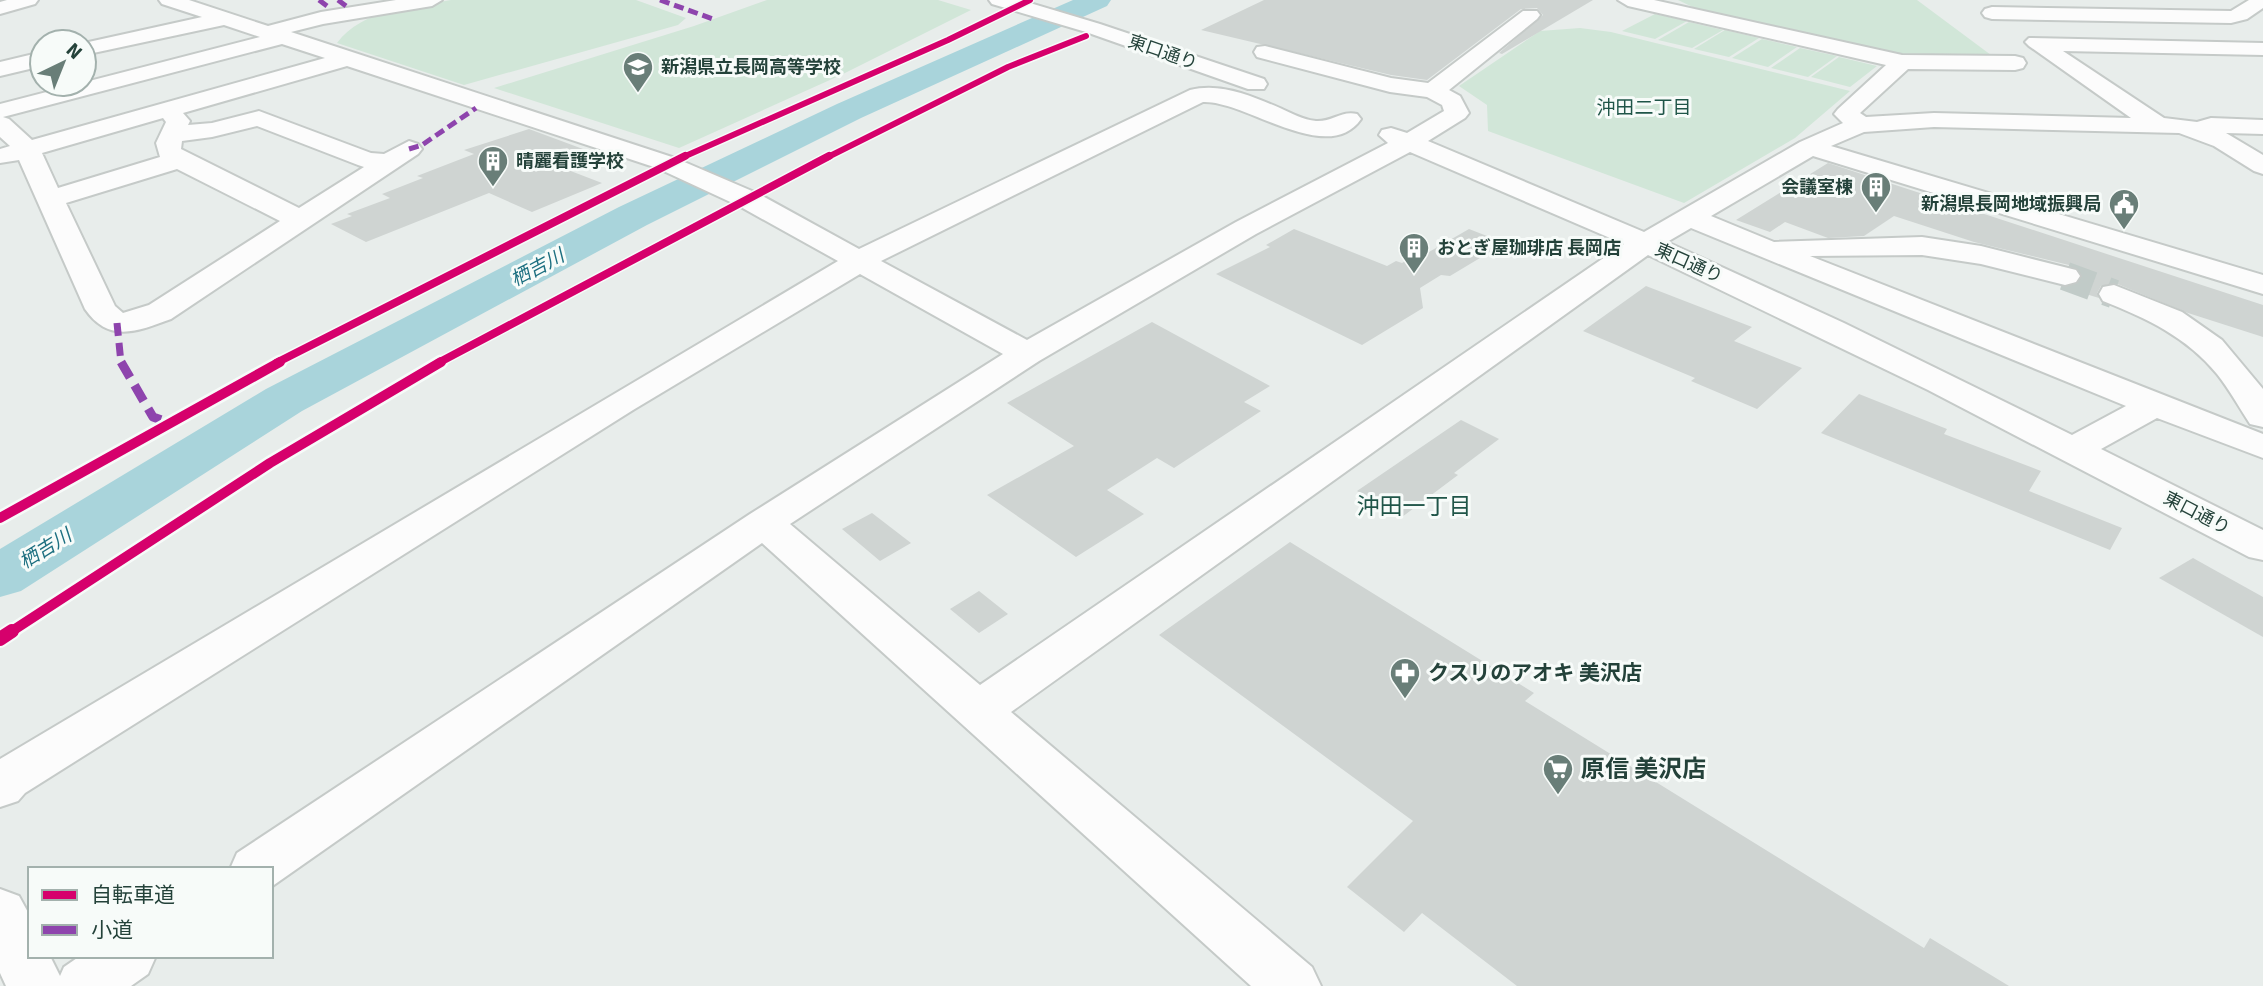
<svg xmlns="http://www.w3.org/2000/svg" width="2263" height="986" font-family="Signika,'Noto Sans JP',sans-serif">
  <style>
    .green { fill: #d1e6d8 }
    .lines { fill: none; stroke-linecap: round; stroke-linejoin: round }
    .river { fill: #a9d4db; fill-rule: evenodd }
    .building { fill: #cfd4d2 }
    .minor-tunnel { stroke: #c1cbc8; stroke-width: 29; stroke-dasharray: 29 15; stroke-linecap: butt }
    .minor-casing { stroke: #c5cac8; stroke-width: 4 }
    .minor { fill: #fcfcfc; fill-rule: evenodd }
    .quiet-far2 { stroke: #8e44ad; stroke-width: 5; stroke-dasharray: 10 5; stroke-linecap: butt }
    .quiet-far1 { stroke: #8e44ad; stroke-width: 7; stroke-dasharray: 13 7; stroke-linecap: butt }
    .quiet { stroke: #8e44ad; stroke-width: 9; stroke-dasharray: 18 9; stroke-linecap: butt }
    .cycleway-far3-casing { stroke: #f7fbf9; stroke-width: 9 }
    .cycleway-far2-casing { stroke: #f7fbf9; stroke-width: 11 }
    .cycleway-far1-casing { stroke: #f7fbf9; stroke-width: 15 }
    .cycleway-casing { stroke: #f7fbf9; stroke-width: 18 }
    .cycleway-far3 { stroke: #d6006c; stroke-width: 6 }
    .cycleway-far2 { stroke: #d6006c; stroke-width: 8 }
    .cycleway-far1 { stroke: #d6006c; stroke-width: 10 }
    .cycleway { stroke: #d6006c; stroke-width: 14 }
    .labels { text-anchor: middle; stroke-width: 6; stroke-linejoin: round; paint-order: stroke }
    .far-street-label { font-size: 18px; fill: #24423a; stroke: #f7fbf9 }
    .far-poi-label { font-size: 18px; font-weight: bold; fill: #24423a; stroke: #f7fbf9; text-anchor: start }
    .far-neighbourhood-label { font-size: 19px; fill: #1f5548; stroke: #f7fbf9 }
    .far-water-label { font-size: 19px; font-style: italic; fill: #1c6f80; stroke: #f7fbf9 }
    .poi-label { font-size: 21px; font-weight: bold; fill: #24423a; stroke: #f7fbf9; text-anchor: start }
    .neighbourhood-label { font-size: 23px; fill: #1f5548; stroke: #f7fbf9 }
    .near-poi-label { font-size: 24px; font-weight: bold; fill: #24423a; stroke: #f7fbf9; text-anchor: start }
  </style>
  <rect width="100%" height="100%" fill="#e8edeb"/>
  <g class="green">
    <path d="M451 0H636L686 18 678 25 464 85 337 43C362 9 413 7 451 0Z"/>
    <polygon points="767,0 938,0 971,10 841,75 679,148 494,88 694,26"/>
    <polygon points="1678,0 1917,0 1995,58 1905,57 1699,10"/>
    <polygon points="1655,14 1687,21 1655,39 1622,31"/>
    <polygon points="1689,22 1723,30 1692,48 1658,40"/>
    <polygon points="1580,28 1611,32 1850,91 1795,138 1684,203 1488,131 1487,105 1459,86 1540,31"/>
    <polygon points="1725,30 1759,38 1729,57 1694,49"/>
    <polygon points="1762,39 1797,47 1768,67 1732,58"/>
    <polygon points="1800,48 1837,56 1808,77 1771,68"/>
    <polygon points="1839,57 1877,66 1850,87 1811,77"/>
  </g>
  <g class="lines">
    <polygon class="river" points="1073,0 1111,0 1107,6 861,118 647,225 302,411 21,591 0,597 0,549 266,389 619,207 837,104"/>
  </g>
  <g class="building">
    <polygon points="1264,0 1593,0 1502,54 1499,53 1543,15 1537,8 1521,9 1427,80 1391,75 1201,30"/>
    <polygon points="529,129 591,152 555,165 602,183 532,212 489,193 366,242 331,224 352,216 347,214 390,198 382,194 423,178 417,176 474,154 464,150"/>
    <polygon points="1828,163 2263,305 2263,337 2188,313 2115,283 2101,286 2097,293 2099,298 2066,288 2077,285 2082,277 2077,267 1974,242 1894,216 1864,236 1828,238 1785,222 1770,232 1736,220"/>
    <polygon points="1294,229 1387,266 1396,261 1402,263 1417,254 1422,256 1469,229 1505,243 1450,276 1441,275 1420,288 1423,308 1362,345 1216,274 1270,247 1266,245"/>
    <polygon points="1646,286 1752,327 1734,341 1802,368 1757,409 1691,381 1695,378 1583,331"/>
    <polygon points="1152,322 1270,386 1244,402 1261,411 1174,468 1157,458 1107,490 1144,514 1076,557 987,495 1074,446 1007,403"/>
    <polygon points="1859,394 1947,429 1944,434 2041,471 2029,491 2122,528 2110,550 1821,433"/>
    <polygon points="1461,420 1499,439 1454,473 1458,475 1402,517 1357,491"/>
    <polygon points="872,513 911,543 880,561 842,529"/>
    <polygon points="1290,542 1534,693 1525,701 1924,948 1930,938 2009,986 1517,986 1422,913 1404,932 1347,887 1413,821 1159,635"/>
    <polygon points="2193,558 2263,597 2263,637 2159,578"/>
    <polygon points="979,591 1008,614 979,633 950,609"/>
  </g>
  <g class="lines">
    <polyline class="minor-tunnel" points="2065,276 2114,294"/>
    <g class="minor-casing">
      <g id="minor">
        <polygon points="7,0 38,0 35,4 0,14 0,2"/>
        <path d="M159 0H189L268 26 321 12 396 0H442L432 6 323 24 291 32 675 158 759 194 859 249 1190 90C1221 82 1251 96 1280 108 1291 113 1303 120 1316 121 1332 122 1342 110 1357 114L1361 119C1328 167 1245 100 1203 102L881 261 1027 340 1236 222 1388 143 1379 135 1382 130 1391 128 1407 133 1444 111 1442 105 1427 97 1390 92 1257 57 1254 52 1257 47 1265 46 1391 78 1428 83 1523 11H1537L1540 15 1537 19 1449 90 1460 96 1469 113 1465 118 1428 141 1644 232 1800 142 1843 123 1834 114 1838 109 1886 65 1628 6 1618 0H1654L1902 55 2015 56 2023 58 2026 63 2023 68 2015 70 1908 69 1860 113 1866 117 1934 113 2131 118 2029 46 2025 42 2029 38 2263 43V55L2063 51 2164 118 2197 122 2211 118 2263 120V134L2226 133 2263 155V174L2254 171 2214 146 2179 133 1934 127 1864 132 1831 146 2263 275V294L1813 156 1711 216 1774 242 1922 237 1981 246 2076 270 2080 276 2076 282 2065 285 1981 264 1922 255 1810 256 2263 434V458L2157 418 2101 449 2263 530V560L2249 557 1928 390 1648 255 1011 712 1312 967 1321 986H1251L762 543 271 887V869H230L237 853 750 514 1003 354 860 274 633 410 25 793 18 801 0 807V759L838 261 739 206 657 168 347 66 183 113 190 121 188 125 212 123 259 111 371 153 384 154 409 141 418 144 422 149 418 154 171 319C138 331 109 344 85 309L19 160 0 163V149L10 146 0 137V104L260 37 224 25 84 55V43L202 17 162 4ZM282 44 325 58 32 140 9 119 3 117ZM163 118 166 122 156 143 160 157 58 188 42 153ZM257 126 358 165 364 167 299 208 181 149 182 141 212 137ZM1410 152 1624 244 980 685 790 524 1039 361 1256 234ZM177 169 280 221 149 305 123 313 115 306 66 203ZM1691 228 2126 406 2072 435 1844 323 1667 242Z"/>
        <polygon points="989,0 1020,0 1100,24 1264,79 1267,84 1264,89 1248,89 1086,32 992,4"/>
        <polygon points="2249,0 2263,0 2263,8 2247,19 2231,23 1992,19 1985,17 1982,13 1985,9 1992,7 2231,11"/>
        <polygon points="42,52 42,66 0,76 0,62"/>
        <path d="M2114 285 2182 312 2222 340 2263 389V427L2250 424C2239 407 2229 389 2217 374 2187 337 2146 318 2103 301L2099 294 2103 287Z"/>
        <polygon points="0,889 19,896 30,916 30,956 50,956 60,976 64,967 80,956 156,956 148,974 131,986 6,986 0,973"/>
      </g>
    </g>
    <use href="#minor" class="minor"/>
    <g class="quiet-far2">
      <polyline points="319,0 331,9"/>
      <polyline points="338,0 346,6"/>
      <polyline points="660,0 713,19"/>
      <polyline points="409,149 422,145 476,108"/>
    </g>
    <polyline class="quiet-far1" points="117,323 121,363"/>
    <polyline class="quiet" points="121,362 153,417 167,422"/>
    <g class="cycleway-far3-casing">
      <g id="cycleway-far3">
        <polyline points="681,158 948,40 1030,0"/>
        <polyline points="826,158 1008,67 1086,36"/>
      </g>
    </g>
    <g class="cycleway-far2-casing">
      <g id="cycleway-far2">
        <polyline points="276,363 685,156"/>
        <polyline points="438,363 829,156"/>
      </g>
    </g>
    <g class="cycleway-far1-casing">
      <g id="cycleway-far1">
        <polyline points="0,518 280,362"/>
        <polyline points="9,633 270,463 441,362"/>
      </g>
    </g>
    <g class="cycleway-casing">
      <polyline id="cycleway" points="0,639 12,631"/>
    </g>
    <use href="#cycleway-far3" class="cycleway-far3"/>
    <use href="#cycleway-far2" class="cycleway-far2"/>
    <use href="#cycleway-far1" class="cycleway-far1"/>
    <use href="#cycleway" class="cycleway"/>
  </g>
  <defs>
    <g id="school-pin" transform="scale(1.575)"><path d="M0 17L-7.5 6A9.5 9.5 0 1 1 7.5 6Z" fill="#697e78" stroke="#f7fbf9"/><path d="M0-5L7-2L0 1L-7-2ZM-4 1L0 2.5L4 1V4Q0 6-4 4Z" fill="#fff"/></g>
    <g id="building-pin" transform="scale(1.575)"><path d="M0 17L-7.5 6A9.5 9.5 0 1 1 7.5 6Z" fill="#697e78" stroke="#f7fbf9"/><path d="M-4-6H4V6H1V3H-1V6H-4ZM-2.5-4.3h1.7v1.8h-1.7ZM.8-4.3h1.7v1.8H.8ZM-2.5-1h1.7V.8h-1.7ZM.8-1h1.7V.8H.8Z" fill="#fff"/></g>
    <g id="civic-pin" transform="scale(1.575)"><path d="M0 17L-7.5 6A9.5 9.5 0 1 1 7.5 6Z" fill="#697e78" stroke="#f7fbf9"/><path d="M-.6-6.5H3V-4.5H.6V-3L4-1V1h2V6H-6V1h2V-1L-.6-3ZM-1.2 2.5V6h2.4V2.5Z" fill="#fff"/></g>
    <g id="pharmacy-pin" transform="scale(1.575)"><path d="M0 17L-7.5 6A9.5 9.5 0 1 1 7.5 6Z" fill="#697e78" stroke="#f7fbf9"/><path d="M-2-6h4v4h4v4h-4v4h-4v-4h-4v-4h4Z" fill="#fff"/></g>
    <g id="supermarket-pin" transform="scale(1.575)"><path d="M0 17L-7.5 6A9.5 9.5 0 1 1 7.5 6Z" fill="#697e78" stroke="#f7fbf9"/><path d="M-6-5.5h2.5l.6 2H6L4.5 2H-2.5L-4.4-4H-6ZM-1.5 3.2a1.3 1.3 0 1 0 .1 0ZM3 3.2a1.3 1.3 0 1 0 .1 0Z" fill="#fff"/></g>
  </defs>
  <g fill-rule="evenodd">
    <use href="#school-pin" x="638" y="67"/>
    <use href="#building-pin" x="493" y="161"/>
    <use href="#building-pin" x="1876" y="187"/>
    <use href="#civic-pin" x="2124" y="204"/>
    <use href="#building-pin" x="1414" y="248"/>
    <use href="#pharmacy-pin" x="1405" y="673"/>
    <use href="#supermarket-pin" x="1558" y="769"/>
  </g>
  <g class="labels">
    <g class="far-street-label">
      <text transform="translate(1163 52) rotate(19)" y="6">東口通り</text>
      <text transform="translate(1689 263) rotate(24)" y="6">東口通り</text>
      <text transform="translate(2197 513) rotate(27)" y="6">東口通り</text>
    </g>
    <g class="far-poi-label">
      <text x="661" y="73">新潟県立長岡高等学校</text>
      <text x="516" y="167">晴麗看護学校</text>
      <text x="1853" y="193" text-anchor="end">会議室棟</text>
      <text x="2101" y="210" text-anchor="end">新潟県長岡地域振興局</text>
      <text x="1437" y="254">おとぎ屋珈琲店 長岡店</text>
    </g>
    <g class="far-neighbourhood-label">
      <text x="1644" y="114">沖田二丁目</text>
    </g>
    <g class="far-water-label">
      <text transform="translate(537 267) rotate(-28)" y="7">栖吉川</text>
      <text transform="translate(45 548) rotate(-32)" y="7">栖吉川</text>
    </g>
    <g class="poi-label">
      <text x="1428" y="680">クスリのアオキ 美沢店</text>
    </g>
    <g class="neighbourhood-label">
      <text x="1414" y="514">沖田一丁目</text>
    </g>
    <g class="near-poi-label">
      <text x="1581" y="777">原信 美沢店</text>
    </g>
  </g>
  <rect x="28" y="867" width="245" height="91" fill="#f7fbf9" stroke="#a3b1ad" stroke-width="2"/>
  <rect x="42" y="890" width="35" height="10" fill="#d6006c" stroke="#a3b1ad" stroke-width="2"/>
  <text x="91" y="902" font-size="21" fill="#24423a">自転車道</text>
  <rect x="42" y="925" width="35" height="10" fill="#8e44ad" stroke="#a3b1ad" stroke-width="2"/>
  <text x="91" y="937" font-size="21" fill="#24423a">小道</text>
  <g transform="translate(63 63) rotate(43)"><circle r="33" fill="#f7fbf9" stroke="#a3b1ad" stroke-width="2"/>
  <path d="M0-5L12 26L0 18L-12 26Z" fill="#697e78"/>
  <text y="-10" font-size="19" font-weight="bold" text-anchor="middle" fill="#24423a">N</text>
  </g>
</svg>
